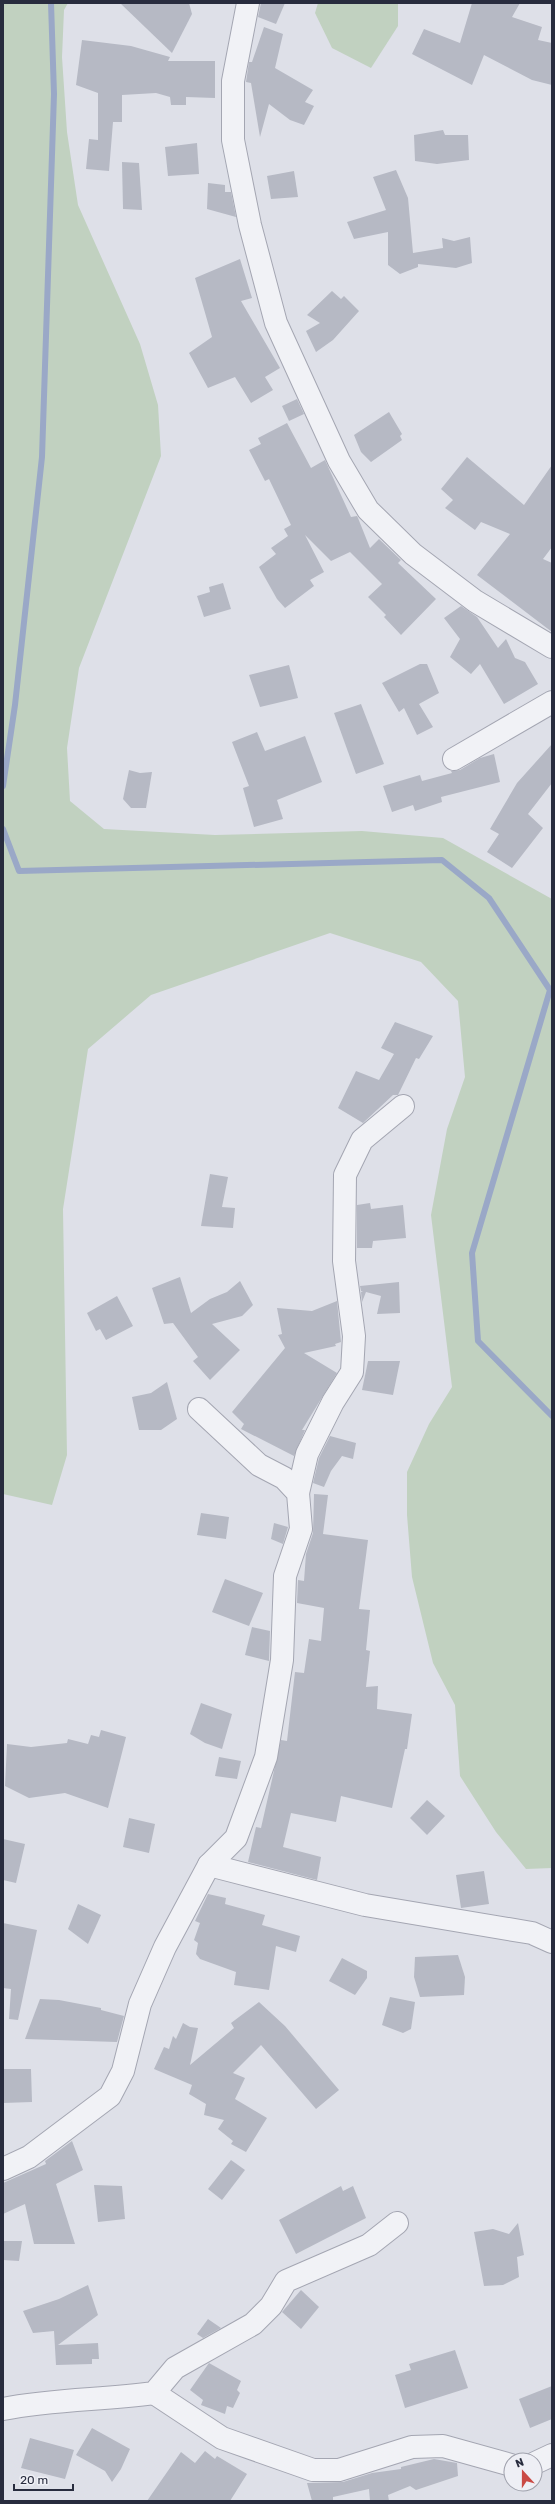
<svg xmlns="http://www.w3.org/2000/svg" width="555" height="2504" font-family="Rubik,sans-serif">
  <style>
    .green { fill: #c1d1c0 }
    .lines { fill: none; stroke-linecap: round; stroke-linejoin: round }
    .stream { stroke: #9aa8c7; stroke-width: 6 }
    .building { fill: #b6b9c4 }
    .minor-casing { stroke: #a4a6b2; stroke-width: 24 }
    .minor { stroke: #f1f2f6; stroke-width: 22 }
  </style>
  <rect width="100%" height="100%" fill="#dee0e8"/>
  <g class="green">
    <polygon points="3,3 68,3 64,10 62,57 67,132 78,205 140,344 158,405 161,456 79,668 67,748 70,801 104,829 215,835 362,831 443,838 552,899 552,1868 526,1869 496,1832 460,1776 455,1705 433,1663 412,1577 407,1515 407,1472 429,1424 452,1387 431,1215 447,1129 465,1077 458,1001 421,962 330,933 151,995 88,1049 63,1209 67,1455 52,1505 3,1494"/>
    <polygon points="318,3 398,3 398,26 371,68 332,48 315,13"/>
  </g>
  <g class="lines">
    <g class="stream">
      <polyline points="3,786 15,705 42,457 54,94 51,3"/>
      <polyline points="3,829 19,871 442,860 489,898 550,990 472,1253 478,1341 552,1416"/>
    </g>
  </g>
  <g class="building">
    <polygon points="120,3 189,3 192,14 172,53"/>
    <polygon points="261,3 285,3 276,24 258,17"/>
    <polygon points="472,3 520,3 512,17 542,27 538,40 552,43 552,85 532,80 484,55 472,85 412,54 424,29 460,43"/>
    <polygon points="264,27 283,34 275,68 313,90 305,102 314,106 304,125 290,120 269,104 260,137 251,83 246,82 249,62 252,62"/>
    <polygon points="82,40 131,46 170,57 168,61 215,61 215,98 186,97 186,105 171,105 170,97 156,93 122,95 122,122 113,122 109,171 86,169 89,139 98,140 98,93 76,85"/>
    <polygon points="443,130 445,135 468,135 469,160 437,164 415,161 414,135"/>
    <polygon points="197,143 199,174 168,176 165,147"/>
    <polygon points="122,162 139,163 142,210 123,209"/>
    <polygon points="396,170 408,198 413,253 443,248 442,238 454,241 470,237 472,263 456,268 418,264 418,267 400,274 388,265 388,232 354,239 347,222 386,210 373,177"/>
    <polygon points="294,171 298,197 271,199 267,176"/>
    <polygon points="208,183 225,185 225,192 231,192 236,217 207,209"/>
    <polygon points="240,259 252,298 241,301 280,368 265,377 273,390 251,403 235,377 208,388 189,353 212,337 195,278"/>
    <polygon points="332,291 341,299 344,296 359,311 333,340 316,352 306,331 320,323 307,315"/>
    <polygon points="297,399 304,414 289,421 282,406"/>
    <polygon points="389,412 402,434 400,436 402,440 371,462 361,452 354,435"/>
    <polygon points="287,423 311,468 325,460 351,517 357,516 358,518 370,548 379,539 401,560 398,563 436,599 401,635 384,617 386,615 368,597 382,584 350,552 331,561 305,535 324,572 310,580 314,586 285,608 277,599 259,567 276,554 271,548 288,536 284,529 291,525 269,479 265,481 249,450 261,444 258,438"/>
    <polygon points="467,457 524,505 552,465 552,547 543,559 552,563 552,632 477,575 510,534 481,522 475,530 445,508 453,500 441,489"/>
    <polygon points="223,583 231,609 204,617 197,596 210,592 209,587"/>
    <polygon points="461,606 477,617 498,648 506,639 515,658 525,662 538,684 504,704 480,664 471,674 450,657 460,639 444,618"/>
    <polygon points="420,664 427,664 439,693 419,704 433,727 417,735 404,708 399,712 382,683"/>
    <polygon points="289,665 298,698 260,707 249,675"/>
    <polygon points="361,704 384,764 356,774 334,713"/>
    <polygon points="257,732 265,751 305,736 322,782 277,800 283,819 254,827 243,788 249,786 232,742"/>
    <polygon points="552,744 552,783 528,814 543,828 512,868 487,852 499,834 490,829 517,783"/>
    <polygon points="494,754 500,782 441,797 442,802 415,811 413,805 392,812 383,786 420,775 422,781 452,773 451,771 460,770 480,758"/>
    <polygon points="129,770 140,773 152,772 146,808 131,808 123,799"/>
    <polygon points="395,1022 433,1036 419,1059 416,1058 398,1095 393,1095 363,1123 338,1108 356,1071 379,1080 394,1054 381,1048"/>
    <polygon points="210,1174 228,1177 222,1207 235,1208 233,1228 201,1226"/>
    <polygon points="370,1203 371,1209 403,1205 406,1238 373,1241 372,1248 357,1248 357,1205"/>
    <polygon points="180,1277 191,1313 210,1299 227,1292 240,1281 253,1305 242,1316 212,1324 240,1350 210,1380 193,1361 198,1357 173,1323 164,1324 152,1288"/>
    <polygon points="399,1282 400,1313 377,1314 381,1296 366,1292 362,1302 361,1292 363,1291 361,1291 360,1286"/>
    <polygon points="117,1296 133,1326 106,1340 100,1329 96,1331 87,1313"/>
    <polygon points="337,1301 341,1342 335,1344 336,1346 304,1353 337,1373 302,1430 305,1430 294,1456 241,1429 244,1424 232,1412 285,1348 278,1335 282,1334 277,1308 312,1311"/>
    <polygon points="368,1361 400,1361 393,1395 362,1390"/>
    <polygon points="167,1382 177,1419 161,1430 139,1430 132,1397 151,1393"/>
    <polygon points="330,1436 356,1443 353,1459 342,1456 331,1471 324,1487 313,1483 319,1458"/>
    <polygon points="314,1494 328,1495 323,1534 368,1540 359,1609 370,1610 366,1650 370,1651 366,1687 378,1686 377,1709 412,1714 407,1749 405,1749 392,1808 341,1796 336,1822 291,1813 283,1847 321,1857 317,1880 248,1862 256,1827 261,1828 281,1740 287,1741 295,1672 304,1673 309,1639 321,1641 324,1608 297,1603 298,1580 304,1581 306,1554 313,1533"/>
    <polygon points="201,1513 229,1517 226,1539 197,1535"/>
    <polygon points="274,1523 288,1527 283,1544 271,1539"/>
    <polygon points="225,1579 263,1593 249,1626 212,1612"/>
    <polygon points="252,1627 270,1631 269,1661 245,1655"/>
    <polygon points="201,1703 232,1714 222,1749 205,1743 190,1734"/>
    <polygon points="101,1730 126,1737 108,1808 65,1793 29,1798 5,1786 7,1744 31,1747 67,1743 68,1739 88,1744 91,1735 99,1737"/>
    <polygon points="219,1757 241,1761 237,1779 215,1776"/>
    <polygon points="427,1800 445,1816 427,1835 410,1818"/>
    <polygon points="129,1818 155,1824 149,1853 123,1847"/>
    <polygon points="3,1839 25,1844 16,1883 3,1880"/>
    <polygon points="484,1871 489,1904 461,1908 456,1875"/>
    <polygon points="208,1894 226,1898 225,1904 265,1915 262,1925 300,1936 296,1952 276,1946 269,1990 234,1985 236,1972 200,1959 196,1954 198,1943 194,1940 200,1923 195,1921"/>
    <polygon points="78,1904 101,1915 88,1944 68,1929"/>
    <polygon points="3,1923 37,1930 18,2020 9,2019 11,1989 3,1988"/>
    <polygon points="458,1955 465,1977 464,1995 420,1997 414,1977 415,1957"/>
    <polygon points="342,1958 367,1971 367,1978 355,1995 329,1981"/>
    <polygon points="390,1997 415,2002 411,2029 403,2033 382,2025"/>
    <polygon points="40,1999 59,2000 101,2008 101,2010 124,2016 117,2042 25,2039"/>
    <polygon points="259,2002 285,2026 339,2090 316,2109 261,2045 233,2073 245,2078 235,2099 267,2118 246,2152 231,2144 233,2141 218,2129 224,2120 204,2115 206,2104 189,2094 192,2085 154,2069 164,2047 169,2049 173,2036 176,2039 183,2023 190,2027 198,2028 190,2065 234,2028 231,2023"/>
    <polygon points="3,2069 31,2069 32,2102 3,2103"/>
    <polygon points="72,2141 83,2170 56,2184 75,2244 34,2244 25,2204 3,2214 3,2183 46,2164 45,2161"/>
    <polygon points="231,2160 245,2170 222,2200 208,2189"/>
    <polygon points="94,2185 122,2186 125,2219 98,2222"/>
    <polygon points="341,2186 343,2191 353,2186 366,2218 296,2254 279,2220"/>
    <polygon points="518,2223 524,2255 517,2257 519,2277 503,2285 484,2286 474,2232 493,2229 509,2234"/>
    <polygon points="3,2241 22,2241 19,2261 3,2260"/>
    <polygon points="88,2285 98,2315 58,2345 98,2343 99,2359 92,2359 92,2364 56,2365 54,2331 33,2333 23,2311 59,2299"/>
    <polygon points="301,2290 319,2307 301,2329 282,2312"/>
    <polygon points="208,2319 221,2328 203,2338 197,2334"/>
    <polygon points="455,2350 468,2388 405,2408 395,2375 411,2370 409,2364"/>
    <polygon points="209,2363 241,2381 237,2390 240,2393 233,2408 227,2406 225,2414 201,2405 203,2400 190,2390"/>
    <polygon points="552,2386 552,2419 530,2428 519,2399"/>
    <polygon points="92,2428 130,2449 121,2469 112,2482 105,2471 76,2455"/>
    <polygon points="30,2438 74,2450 65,2479 21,2468"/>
    <polygon points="205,2451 215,2459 217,2456 247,2474 230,2501 147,2501 181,2452 195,2463"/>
    <polygon points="434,2459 457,2463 458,2476 416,2490 410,2486 388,2495 389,2501 370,2501 369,2489 333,2497 333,2501 312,2501 307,2483 343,2482 372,2473 401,2469 401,2467"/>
  </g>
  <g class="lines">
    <g class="minor-casing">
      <g id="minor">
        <polyline points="248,3 233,81 233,140 250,225 276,323 339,461 368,510 413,554 475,601 552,647"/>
        <polyline points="454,759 552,702"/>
        <polyline points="298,1493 307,1454 333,1402 352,1372 354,1336 344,1261 345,1175 362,1140 403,1106"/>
        <polyline points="209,1865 365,1905 532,1933 552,1942"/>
        <polyline points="3,2169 29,2157 110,2096 123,2071 140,2004 165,1947 209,1865 236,1838 266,1757 282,1660 285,1576 301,1529 298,1493 284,1478 259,1465 199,1409"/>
        <polyline points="154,2393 222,2438 313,2470 339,2470 412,2447 443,2446 511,2465"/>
        <path d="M3 2409C53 2399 103 2400 154 2393L175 2368 253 2324 271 2306 286 2281 369 2245 397 2223"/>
        <polyline points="535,2463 552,2455"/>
      </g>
    </g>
    <use href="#minor" class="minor"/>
  </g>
  <rect width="555" height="2504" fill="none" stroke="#282c3e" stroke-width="8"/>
  <g transform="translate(523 2472) rotate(339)"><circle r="19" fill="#eeeff5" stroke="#9fa1ac"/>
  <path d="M0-3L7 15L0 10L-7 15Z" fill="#ca4a45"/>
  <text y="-6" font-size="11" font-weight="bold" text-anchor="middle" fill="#282c3e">N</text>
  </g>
  <path d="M14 2484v6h59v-6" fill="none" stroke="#282c3e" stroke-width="2"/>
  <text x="20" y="2484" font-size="12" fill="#282c3e" stroke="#eeeff5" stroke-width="3" paint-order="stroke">20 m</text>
</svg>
